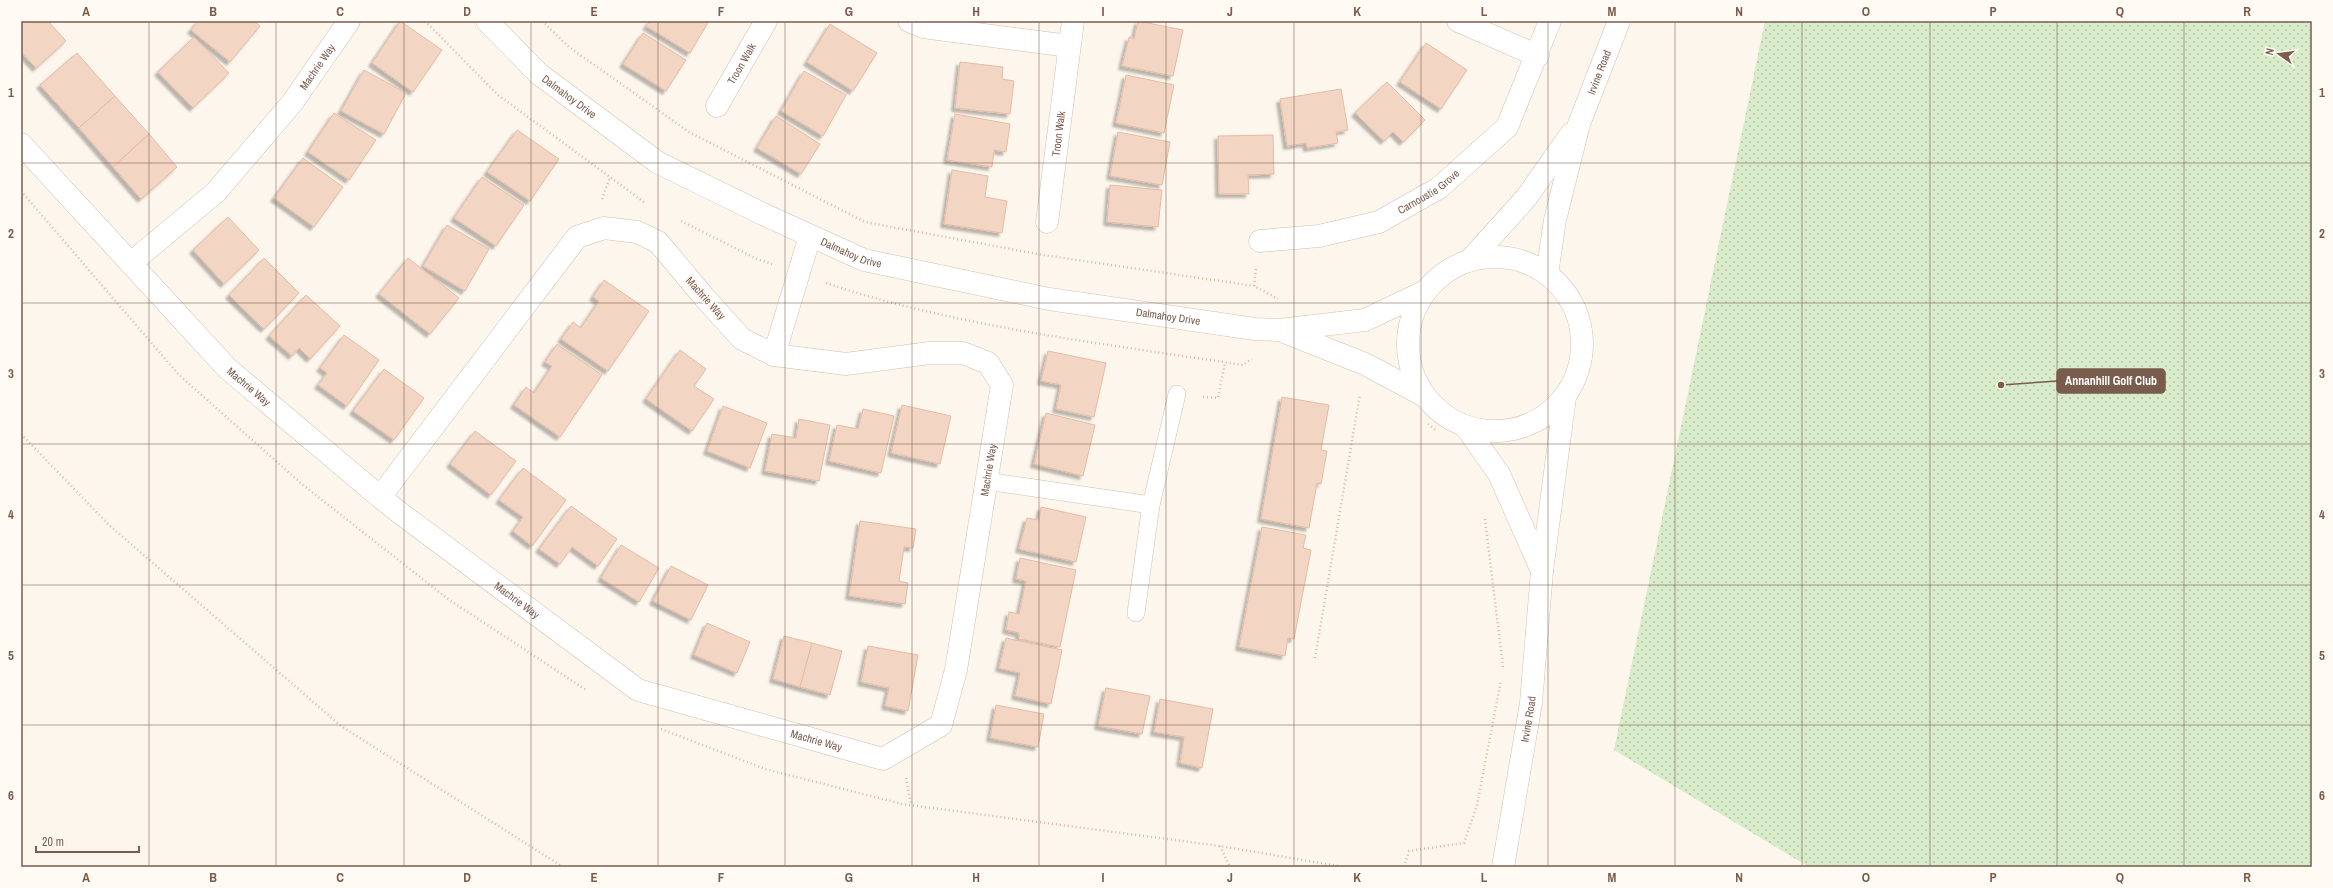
<svg xmlns="http://www.w3.org/2000/svg" width="2333" height="888" font-family="'Archivo Narrow',sans-serif">
  <style>
    .grass { fill: url(#grass-dots) }
    .building { fill: #f3d5c3; stroke: #e6bba3; filter: url(#shadow) }
    .lines { fill: none; stroke-linecap: round; stroke-linejoin: round }
    .lane-casing { stroke: #d1beb0; stroke-width: 18 }
    .street-casing { stroke: #d1beb0; stroke-width: 23 }
    .secondary-casing { stroke: #d6c0b0; stroke-width: 23 }
    .path { stroke: #d9b8a5; stroke-width: 2.5; stroke-dasharray: 1 3; stroke-linecap: butt }
    .lane { stroke: #fff; stroke-width: 17 }
    .street { stroke: #fff; stroke-width: 22 }
    .secondary { stroke: #fff; stroke-width: 22 }
    .grid { fill: none; stroke: #7a5c4d; stroke-width: 1; stroke-opacity: 0.55 }
    .labels { text-anchor: middle; stroke-width: 4; stroke-linejoin: round; paint-order: stroke }
    .street-label { font-size: 11px; fill: #7a5c4d; stroke: #fffaf3 }
    .leader { fill: none; stroke: #7a5c4d; stroke-width: 1.5 }
    .callout-dot { fill: #7a5c4d; stroke: #fffaf3; stroke-width: 1.5 }
    .callout { fill: #7a5c4d; stroke: #7a5c4d; stroke-width: 1.5 }
    .callout-label { font-size: 12px; text-anchor: middle; font-weight: bold; fill: #fff }
    .neatline { fill: none; stroke: #7a5c4d; stroke-width: 1.5 }
    .grid-label { font-size: 13px; text-anchor: middle; font-weight: bold; fill: #7a5c4d }
  </style>
  <defs>
    <pattern id="grass-dots" width="8" height="8" patternUnits="userSpaceOnUse"><rect width="8" height="8" fill="#d8ecc9"/><path d="M2 2h.1M6 6h.1" fill="none" stroke="#b4c2a5" stroke-width="1.8" stroke-linecap="round"/></pattern>
    <filter id="shadow"><feDropShadow dx="-3.5" dy="3.5" stdDeviation="1" flood-color="#0004"/></filter>
  </defs>
  <rect width="100%" height="100%" fill="#fdf6ec"/>
  <polygon class="grass" points="1765,21 2312,21 2312,867 1809,867 1614,750"/>
  <g class="building">
    <polygon points="21,21 48,21 66,41 36,68 21,52"/>
    <polygon points="198,21 254,21 260,26 230,62 191,30"/>
    <polygon points="400,21 442,50 413,92 372,63"/>
    <polygon points="650,21 709,21 690,53 646,26"/>
    <polygon points="1138,21 1183,30 1173,76 1122,66 1129,37 1134,39"/>
    <polygon points="830,24 877,53 853,91 807,62"/>
    <polygon points="643,33 686,60 666,91 623,64"/>
    <polygon points="194,37 229,73 193,108 158,72"/>
    <polygon points="1426,43 1467,70 1441,109 1400,82"/>
    <polygon points="77,53 115,96 79,128 40,85"/>
    <polygon points="960,62 1003,67 1002,79 1014,81 1010,114 955,108"/>
    <polygon points="364,70 406,93 384,134 341,111"/>
    <polygon points="804,71 846,95 823,136 781,111"/>
    <polygon points="1126,75 1174,85 1164,133 1116,123"/>
    <polygon points="1387,82 1425,120 1403,142 1393,132 1384,141 1355,113"/>
    <polygon points="1341,89 1348,130 1336,132 1338,143 1307,148 1306,143 1287,146 1280,99"/>
    <polygon points="115,96 149,134 113,167 79,128"/>
    <polygon points="334,113 376,140 349,180 308,152"/>
    <polygon points="955,114 1010,124 1006,152 994,150 992,167 947,160"/>
    <polygon points="776,116 820,144 801,174 757,148"/>
    <polygon points="517,130 559,159 530,201 487,172"/>
    <polygon points="1118,132 1170,142 1162,185 1110,176"/>
    <polygon points="149,134 177,167 141,199 113,167"/>
    <polygon points="1273,135 1274,174 1248,175 1249,194 1219,194 1218,136"/>
    <polygon points="303,158 343,187 314,227 274,198"/>
    <polygon points="952,170 988,176 985,197 1007,201 1002,233 944,224"/>
    <polygon points="482,177 524,205 496,246 454,218"/>
    <polygon points="1110,185 1162,190 1158,227 1107,222"/>
    <polygon points="228,217 259,250 224,284 193,250"/>
    <polygon points="447,225 489,249 465,291 423,266"/>
    <polygon points="264,258 299,293 264,329 229,295"/>
    <polygon points="408,258 459,298 430,334 379,294"/>
    <polygon points="604,280 649,311 608,371 561,339 573,322 581,328 599,301 593,297"/>
    <polygon points="306,295 340,326 310,359 299,348 292,356 269,336"/>
    <polygon points="344,335 379,360 347,406 318,385 327,373 320,368"/>
    <polygon points="557,344 602,375 560,437 514,405 526,387 534,393 552,366 545,362"/>
    <polygon points="680,350 706,369 694,386 714,399 692,431 646,399"/>
    <polygon points="1048,351 1106,363 1094,417 1056,409 1061,385 1041,381"/>
    <polygon points="384,369 424,398 394,440 353,411"/>
    <polygon points="1282,397 1329,405 1321,450 1327,451 1321,484 1317,483 1309,528 1261,519"/>
    <polygon points="902,405 951,416 940,464 891,453"/>
    <polygon points="723,406 767,423 750,468 707,451"/>
    <polygon points="863,409 894,416 881,473 829,461 837,425 858,429"/>
    <polygon points="1046,413 1095,425 1083,476 1034,464"/>
    <polygon points="799,419 830,425 819,481 765,471 772,434 796,438"/>
    <polygon points="475,431 516,461 491,495 450,464"/>
    <polygon points="523,468 566,500 532,546 513,531 523,517 499,500"/>
    <polygon points="571,506 617,539 598,566 572,547 560,564 539,549"/>
    <polygon points="1041,507 1086,517 1076,562 1019,549 1027,518 1039,520"/>
    <polygon points="860,521 916,529 913,548 904,547 899,581 908,583 905,604 849,596"/>
    <polygon points="1262,527 1306,535 1303,548 1311,550 1294,639 1288,638 1285,656 1239,647"/>
    <polygon points="621,545 659,568 639,602 601,578"/>
    <polygon points="1020,558 1076,570 1060,647 1019,639 1019,633 1006,630 1009,612 1019,614 1026,581 1016,579"/>
    <polygon points="671,566 708,585 691,620 653,601"/>
    <polygon points="707,623 750,642 737,673 694,655"/>
    <polygon points="784,636 812,643 800,687 773,679"/>
    <polygon points="1006,638 1062,650 1051,704 1015,696 1020,673 999,668"/>
    <polygon points="812,643 842,651 830,695 800,687"/>
    <polygon points="868,646 918,655 908,711 885,706 889,688 861,682"/>
    <polygon points="1106,688 1150,696 1142,734 1098,726"/>
    <polygon points="1160,699 1213,709 1202,768 1180,763 1184,737 1154,732"/>
    <polygon points="996,705 1044,714 1038,747 990,738"/>
  </g>
  <g class="lines">
    <g class="lane-casing">
      <g id="lane">
        <polyline points="986,481 1151,505"/>
        <polyline points="1136,613 1151,505 1177,394"/>
      </g>
    </g>
    <g class="street-casing">
      <g id="street">
        <polyline points="909,21 923,27 1069,46"/>
        <polyline points="1458,21 1538,56"/>
        <path id="s1" d="M717 106 766 21"/>
        <path id="s2" d="M21 144 228 369 380 497 400 513 638 690 883 759 941 725 956 670 1002 385 988 363 963 353H930L846 364 774 355 742 339 704 297 658 242 637 232 604 228 577 237 380 497"/>
        <path id="s3" d="M1047 222 1073 21"/>
        <path id="s4" d="M1260 241 1319 236 1379 222 1439 188 1507 127 1550 21"/>
        <path id="s5" d="M131 263 216 192 292 103 349 21"/>
        <polyline points="774,355 810,236"/>
      </g>
    </g>
    <g class="secondary-casing">
      <g id="secondary">
        <path id="s6" d="M487 21 539 74 657 162 765 215 864 260 1049 299 1255 329 1279 330 1365 320 1426 291"/>
        <circle cx="1495" cy="344" r="87"/>
        <polyline points="1470,260 1526,198 1571,134"/>
        <path id="s7" d="M1547 274 1555 220 1579 124 1619 21"/>
        <polyline points="1282,331 1365,364 1423,395"/>
        <polyline points="1466,427 1499,474 1542,571"/>
        <path id="s8" d="M1503 867 1531 703 1542 571 1565 397"/>
      </g>
    </g>
    <g class="path">
      <polyline points="425,21 498,95 644,202"/>
      <polyline points="542,21 569,47 689,132 865,222 1043,255 1254,286"/>
      <polyline points="21,191 179,375 303,485 448,599 586,690"/>
      <polyline points="602,199 610,177"/>
      <polyline points="681,221 757,259 772,264"/>
      <polyline points="1256,269 1254,286 1278,299"/>
      <path d="M826 283C957 327 1106 344 1243 365L1252 359"/>
      <polyline points="1203,397 1218,398 1225,363"/>
      <polyline points="1428,424 1437,431"/>
      <polyline points="21,434 109,525 341,726 563,867"/>
      <polyline points="1485,519 1503,667"/>
      <polyline points="1315,658 1360,394"/>
      <polyline points="661,729 765,769 902,804 1220,846 1344,867"/>
      <polyline points="906,778 911,805"/>
      <polyline points="1220,846 1230,867"/>
      <polyline points="1404,867 1409,851 1464,843 1477,805 1501,680"/>
    </g>
    <use href="#lane" class="lane"/>
    <use href="#street" class="street"/>
    <use href="#secondary" class="secondary"/>
  </g>
  <path class="grid" d="M149 21V867M276 21V867M404 21V867M531 21V867M658 21V867M785 21V867M912 21V867M1039 21V867M1166 21V867M1294 21V867M1421 21V867M1548 21V867M1675 21V867M1802 21V867M1930 21V867M2057 21V867M2184 21V867M21 163H2312M21 303H2312M21 444H2312M21 585H2312M21 725H2312"/>
  <g class="labels">
    <g class="street-label">
      <text dy="4" stroke="none"><textPath href="#s1" startOffset="49">Troon Walk</textPath></text>
      <text dy="4" stroke="none"><textPath href="#s5" startOffset="272">Machrie Way</textPath></text>
      <text dy="4" stroke="none"><textPath href="#s7" startOffset="209">Irvine Road</textPath></text>
      <text dy="4" stroke="none"><textPath href="#s6" startOffset="112">Dalmahoy Drive</textPath></text>
      <text dy="4" stroke="none"><textPath href="#s3" startOffset="89">Troon Walk</textPath></text>
      <text dy="4" stroke="none"><textPath href="#s4" startOffset="179">Carnoustie Grove</textPath></text>
      <text dy="4" stroke="none"><textPath href="#s6" startOffset="436">Dalmahoy Drive</textPath></text>
      <text transform="translate(706 298) rotate(48)" y="4">Machrie Way</text>
      <text dy="4" stroke="none"><textPath href="#s6" startOffset="760">Dalmahoy Drive</textPath></text>
      <text dy="4" stroke="none"><textPath href="#s2" startOffset="333">Machrie Way</textPath></text>
      <text dy="4" stroke="none"><textPath href="#s2" startOffset="1408">Machrie Way</textPath></text>
      <text dy="4" stroke="none"><textPath href="#s2" startOffset="676">Machrie Way</textPath></text>
      <text dy="4" stroke="none"><textPath href="#s8" startOffset="150">Irvine Road</textPath></text>
      <text dy="4" stroke="none"><textPath href="#s2" startOffset="1012">Machrie Way</textPath></text>
    </g>
  </g>
  <path class="leader" d="M2001 385L2057 381"/>
  <circle class="callout-dot" cx="2001" cy="385" r="4"/>
  <rect class="callout" x="2057" y="369" width="108" height="24" rx="4"/>
  <g class="callout-label">
    <text x="2111" y="385">Annanhill Golf Club</text>
  </g>
  <rect width="2333" height="888" fill="none" stroke="#fffaf3" stroke-width="44"/>
  <g transform="translate(2279 54) rotate(284)" stroke="#fffaf3" stroke-width="3" paint-order="stroke">
  <path d="M0-3L7 15L0 10L-7 15Z" fill="#7a5c4d"/>
  <text y="-6" font-size="11" font-weight="bold" text-anchor="middle" fill="#7a5c4d">N</text>
  </g>
  <path d="M36 846v6h103v-6" fill="none" stroke="#7a5c4d" stroke-width="2"/>
  <text x="42" y="846" font-size="12" fill="#7a5c4d" stroke="#fffaf3" stroke-width="3" paint-order="stroke">20 m</text>
  <rect x="22" y="22" width="2289" height="844" class="neatline"/>
  <g class="grid-label">
    <text x="86" y="16">A</text>
    <text x="213" y="16">B</text>
    <text x="340" y="16">C</text>
    <text x="467" y="16">D</text>
    <text x="594" y="16">E</text>
    <text x="721" y="16">F</text>
    <text x="849" y="16">G</text>
    <text x="976" y="16">H</text>
    <text x="1103" y="16">I</text>
    <text x="1230" y="16">J</text>
    <text x="1357" y="16">K</text>
    <text x="1484" y="16">L</text>
    <text x="1612" y="16">M</text>
    <text x="1739" y="16">N</text>
    <text x="1866" y="16">O</text>
    <text x="1993" y="16">P</text>
    <text x="2120" y="16">Q</text>
    <text x="2247" y="16">R</text>
    <text x="11" y="97">1</text>
    <text x="2322" y="97">1</text>
    <text x="11" y="238">2</text>
    <text x="2322" y="238">2</text>
    <text x="11" y="378">3</text>
    <text x="2322" y="378">3</text>
    <text x="11" y="519">4</text>
    <text x="2322" y="519">4</text>
    <text x="11" y="660">5</text>
    <text x="2322" y="660">5</text>
    <text x="11" y="800">6</text>
    <text x="2322" y="800">6</text>
    <text x="86" y="882">A</text>
    <text x="213" y="882">B</text>
    <text x="340" y="882">C</text>
    <text x="467" y="882">D</text>
    <text x="594" y="882">E</text>
    <text x="721" y="882">F</text>
    <text x="849" y="882">G</text>
    <text x="976" y="882">H</text>
    <text x="1103" y="882">I</text>
    <text x="1230" y="882">J</text>
    <text x="1357" y="882">K</text>
    <text x="1484" y="882">L</text>
    <text x="1612" y="882">M</text>
    <text x="1739" y="882">N</text>
    <text x="1866" y="882">O</text>
    <text x="1993" y="882">P</text>
    <text x="2120" y="882">Q</text>
    <text x="2247" y="882">R</text>
  </g>
</svg>
